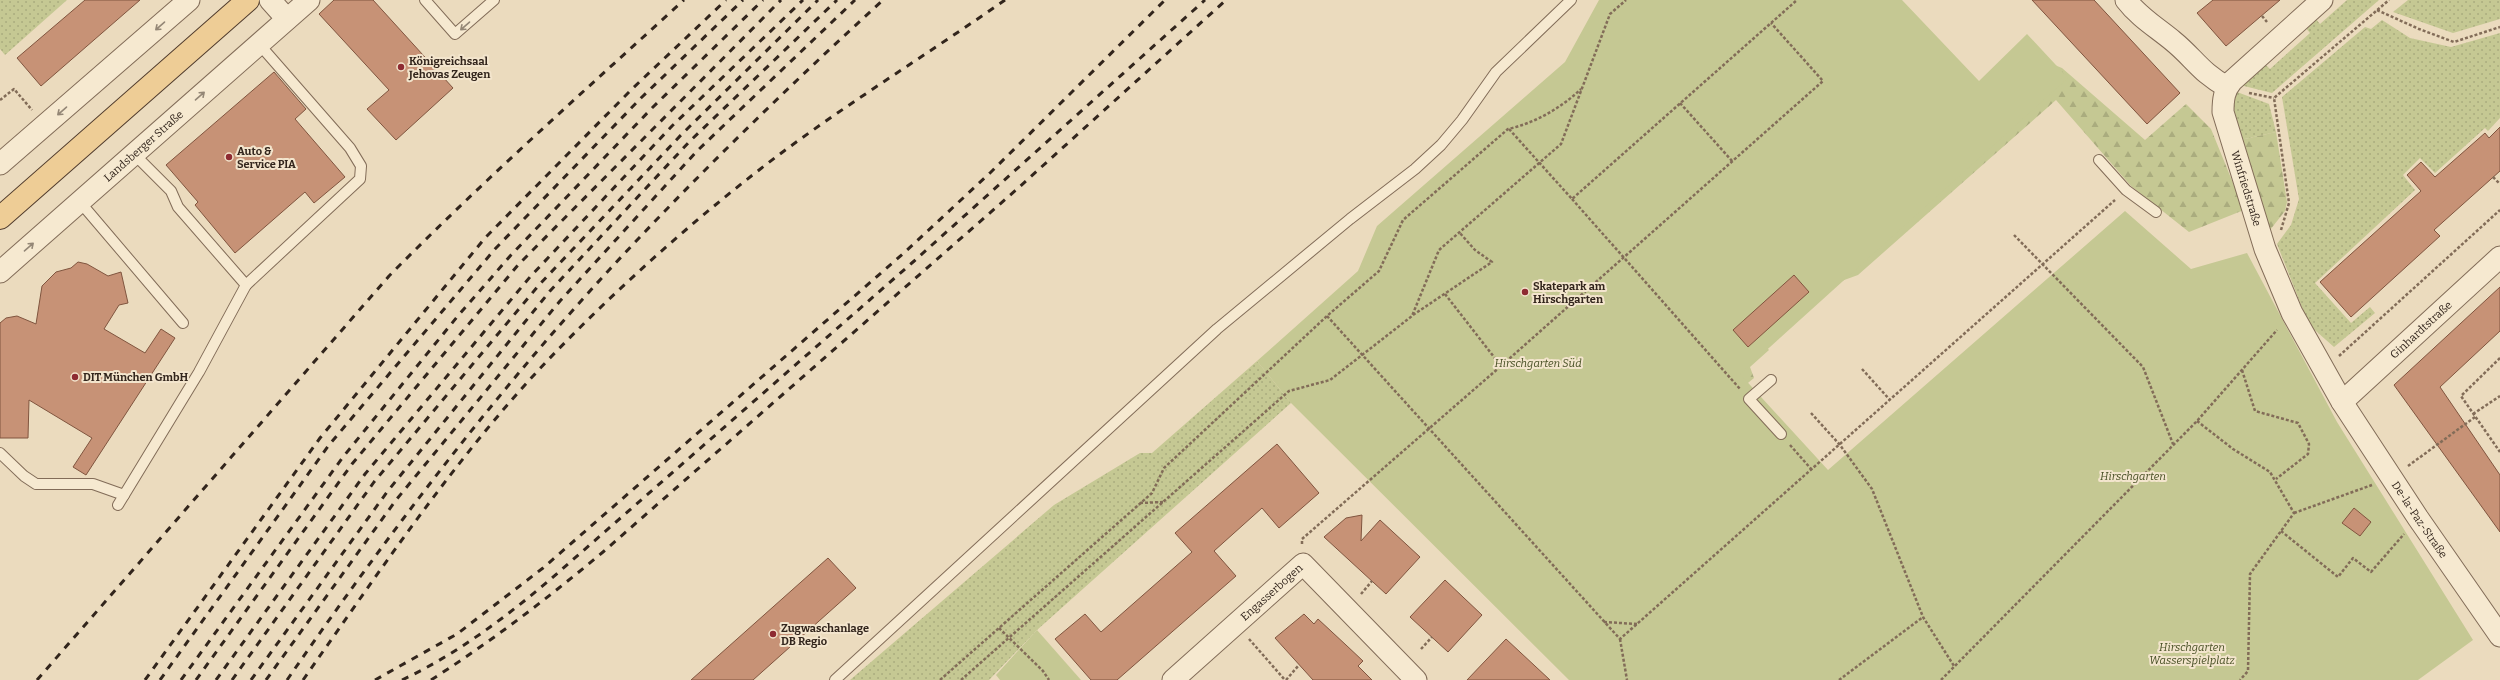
<svg xmlns="http://www.w3.org/2000/svg" width="2500" height="680" font-family="Bitter,serif">
  <style>
    .grass { fill: url(#grass-dots) }
    .forest { fill: url(#forest-firs) }
    .park { fill: #c5c893 }
    .building { fill: #c79276; stroke: #80553f }
    .lines { fill: none; stroke-linecap: round; stroke-linejoin: round }
    .lane-casing { stroke: #826c58; stroke-width: 12 }
    .street-casing { stroke: #826c58; stroke-width: 23 }
    .primary-casing { stroke: #503b2c; stroke-width: 24 }
    .path { stroke: #826c58; stroke-width: 2.5; stroke-dasharray: 3 2; stroke-linecap: butt }
    .lane { stroke: #f6e9d0; stroke-width: 10 }
    .street { stroke: #f6e9d0; stroke-width: 21 }
    .primary { stroke: #eecd96; stroke-width: 22 }
    .rail { stroke: #32251c; stroke-width: 3; stroke-dasharray: 7 7; stroke-linecap: butt }
    .oneway { stroke: #948776 }
    .poi-dot { fill: #8e2b32; stroke: #f3e5cd; stroke-width: 1.5 }
    .labels { text-anchor: middle; stroke-width: 4; stroke-linejoin: round; paint-order: stroke }
    .poi-label { font-size: 11px; font-weight: bold; fill: #32251c; stroke: #f3e5cd; text-anchor: start }
    .street-label { font-size: 11px; fill: #32251c; stroke: #f3e5cd }
    .park-label { font-size: 11px; font-style: italic; fill: #464e23; stroke: #f3e5cd }
  </style>
  <defs>
    <pattern id="grass-dots" width="8" height="8" patternUnits="userSpaceOnUse"><rect width="8" height="8" fill="#c5c893"/><path d="M2 2h.1M6 6h.1" fill="none" stroke="#aaac7e" stroke-width="1.8" stroke-linecap="round"/></pattern>
    <pattern id="forest-firs" width="22" height="20" patternUnits="userSpaceOnUse"><rect width="22" height="20" fill="#c5c893"/><path d="M5 1l3.5 6h-7zM16 11l3.5 6h-7z" fill="#aaac7e"/></pattern>
  </defs>
  <rect width="100%" height="100%" fill="#ebdbbe"/>
  <g class="grass">
    <polygon points="0,0 67,0 5,55 0,49"/>
    <polygon points="2347,0 2379,0 2272,93 2244,86 2242,84 2265,64 2270,69 2310,33 2305,27 2315,18 2320,24"/>
    <polygon points="2408,0 2500,0 2500,19 2453,33 2393,12"/>
    <polygon points="2382,20 2410,38 2451,47 2500,33 2500,118 2488,131 2485,128 2435,173 2420,158 2403,175 2415,190 2315,283 2351,323 2370,307 2375,313 2334,347 2309,325 2277,244 2291,225 2299,199 2282,97 2365,27 2371,29"/>
    <polygon points="2237,92 2269,104 2276,132 2240,140 2232,110"/>
    <polygon points="1257,361 1291,403 1037,630 989,680 850,680 1054,505 1140,453 1152,453"/>
  </g>
  <g class="forest">
    <polygon points="2042,60 2062,68 2145,140 2186,104 2211,129 2244,210 2189,232 2131,186 2056,100 1858,275 1814,291"/>
    <polygon points="2276,132 2287,202 2285,211 2270,230 2240,140"/>
    <polygon points="1762,342 1769,350 1750,367 1754,378 1743,387 1725,351"/>
  </g>
  <g class="park">
    <polygon points="1599,0 1902,0 1979,81 2027,34 2068,78 1740,374 1828,470 2125,211 2191,269 2247,253 2337,422 2473,640 2418,680 1569,680 1291,403 1257,361 1358,271 1377,226 1565,62"/>
    <polygon points="1037,630 1081,680 1000,680 996,675"/>
  </g>
  <g class="building">
    <polygon points="85,0 140,0 41,86 17,58"/>
    <polygon points="334,0 373,0 453,88 396,140 367,109 389,90 319,14"/>
    <polygon points="2032,0 2094,0 2180,93 2147,124"/>
    <polygon points="2213,0 2280,0 2226,46 2197,13"/>
    <polygon points="274,72 306,109 295,119 345,177 314,203 305,192 235,253 195,205 198,202 166,165"/>
    <polygon points="2500,127 2500,171 2434,230 2440,236 2351,317 2320,282 2421,191 2407,175 2421,162 2435,177 2485,133 2489,138"/>
    <polygon points="78,262 87,264 108,276 121,272 128,303 119,305 104,329 145,353 161,329 175,338 86,475 73,467 92,438 29,400 28,438 0,438 0,323 6,318 17,316 36,324 42,286 56,272 71,268"/>
    <polygon points="1794,275 1809,292 1748,347 1733,330"/>
    <polygon points="2500,287 2500,331 2440,387 2500,475 2500,532 2394,385"/>
    <polygon points="1277,444 1319,493 1279,528 1262,508 1214,551 1236,576 1117,680 1091,680 1055,639 1085,614 1101,632 1192,552 1175,533"/>
    <polygon points="2354,508 2371,522 2360,536 2342,523"/>
    <polygon points="1362,515 1361,541 1380,520 1420,557 1386,594 1324,537 1346,518"/>
    <polygon points="828,558 856,588 753,680 691,680"/>
    <polygon points="1445,580 1482,615 1448,652 1410,617"/>
    <polygon points="1304,614 1314,624 1318,619 1346,645 1363,661 1358,666 1372,680 1313,680 1275,638"/>
    <polygon points="1506,639 1550,680 1467,680"/>
  </g>
  <g class="lines">
    <g class="lane-casing">
      <g id="lane">
        <polyline points="425,0 455,34 494,0"/>
        <polyline points="2099,160 2126,190 2156,212"/>
        <polyline points="80,202 183,323"/>
        <polyline points="246,285 360,179 361,166 350,148 259,44"/>
        <polyline points="1771,380 1749,399 1781,434"/>
        <polyline points="0,453 24,476 36,484 93,484 124,495"/>
        <polyline points="118,505 199,372 246,285 178,207 171,191 134,154"/>
        <polyline points="835,680 1217,329 1350,219 1415,169 1441,145 1462,120 1496,72 1571,0"/>
      </g>
    </g>
    <g class="street-casing">
      <g id="street">
        <polyline points="270,0 287,19"/>
        <path d="M2126 0C2139 17 2156 27 2173 41 2194 58 2201 73 2227 87"/>
        <path id="s1" d="M2322 0 2232 81C2224 90 2223 100 2223 112L2265 249 2292 313 2342 402 2418 518 2500 636"/>
        <polyline points="0,164 189,0"/>
        <path id="s2" d="M0 272 309 0"/>
        <path id="s3" d="M2342 402 2500 257"/>
        <path id="s4" d="M1173 680 1303 564 1416 680"/>
      </g>
    </g>
    <g class="primary-casing">
      <polyline id="primary" points="0,218 248,0"/>
    </g>
    <g class="path">
      <polyline points="2377,10 2419,29 2454,42 2500,27"/>
      <polyline points="2262,16 2267,22"/>
      <polyline points="2249,93 2274,98"/>
      <polyline points="0,100 14,89 32,110"/>
      <polyline points="1680,103 1733,162"/>
      <polyline points="1509,129 1572,199 1797,0"/>
      <polyline points="2493,177 2500,184"/>
      <polyline points="1572,199 1740,389"/>
      <polyline points="2281,230 2289,203 2274,98 2389,0"/>
      <polyline points="2014,235 2143,367 2173,444"/>
      <polyline points="1445,294 1501,366"/>
      <polyline points="1413,315 1492,262 1475,250 1459,232"/>
      <polyline points="1327,316 1620,639 2115,200"/>
      <polyline points="2339,356 2500,210"/>
      <polyline points="2500,358 2461,396 2500,452"/>
      <polyline points="1862,369 1890,400"/>
      <polyline points="2242,370 2255,411 2298,423 2309,444 2308,454 2276,479"/>
      <polyline points="1811,413 1840,445 1872,489 1923,617 1954,666"/>
      <polyline points="2473,414 2500,396"/>
      <polyline points="2197,421 2233,449 2270,472 2294,513 2250,574 2248,671 2240,680"/>
      <polyline points="1790,445 1812,470"/>
      <polyline points="2408,466 2475,417"/>
      <polyline points="1140,503 1163,502"/>
      <polyline points="2294,513 2372,485"/>
      <polyline points="2281,531 2338,577 2353,558 2371,572 2404,534"/>
      <polyline points="1302,544 1302,539 1501,366 1823,81 1771,23"/>
      <polyline points="1361,594 1372,581"/>
      <polyline points="1604,622 1637,624"/>
      <polyline points="999,628 1043,671 1049,680"/>
      <polyline points="1249,639 1285,680"/>
      <polyline points="1620,639 1627,680"/>
      <polyline points="1421,649 1432,637"/>
      <path d="M940 680 1152 493 1164 468 1327 316 1379 271 1403 220 1508 129C1535 123 1561 108 1581 89"/>
      <polyline points="961,680 1289,391 1330,380 1412,316 1439,250 1561,144 1610,14 1626,0"/>
      <polyline points="1286,680 1299,665"/>
      <polyline points="1839,680 1923,617"/>
      <polyline points="1941,680 2197,421 2277,330"/>
    </g>
    <use href="#lane" class="lane"/>
    <use href="#street" class="street"/>
    <use href="#primary" class="primary"/>
    <g class="rail">
      <path d="M37 680 389 276C484 180 584 91 684 0"/>
      <polyline points="145,680 320,438 485,238 632,89 726,0"/>
      <polyline points="160,680 329,445 495,249 641,98 743,0"/>
      <polyline points="181,680 343,457 457,317 511,255 652,108 763,0"/>
      <polyline points="196,680 352,464 518,265 781,0"/>
      <polyline points="216,680 365,474 530,277 672,126 803,0"/>
      <polyline points="232,680 374,482 539,285 681,135 818,0"/>
      <polyline points="251,680 387,492 550,291 689,142 837,0"/>
      <polyline points="266,680 396,500 560,301 697,151 855,0"/>
      <path d="M287 680C386 537 492 397 610 269 697 175 789 86 883 0"/>
      <path d="M303 680C379 572 456 457 547 361 619 286 701 213 784 151 856 98 932 51 1005 0"/>
      <polyline points="375,680 457,634 543,568 905,252 991,172 1165,0"/>
      <path d="M402 680C457 654 506 617 552 578L913 262 1205 0"/>
      <path d="M431 680C492 641 548 598 603 552L1016 190 1226 0"/>
    </g>
  </g>
  <defs><path id="oneway-shaft" d="M-6 0H5M1.5-3L5.5 0L1.5 3" fill="none" stroke-width="1.6" stroke-linecap="round" stroke-linejoin="round"/></defs>
  <g class="oneway">
    <use href="#oneway-shaft" transform="translate(160 26) rotate(139)"/>
    <use href="#oneway-shaft" transform="translate(465 26) rotate(139)"/>
    <use href="#oneway-shaft" transform="translate(200 96) rotate(-41)"/>
    <use href="#oneway-shaft" transform="translate(62 111) rotate(139)"/>
    <use href="#oneway-shaft" transform="translate(29 247) rotate(-41)"/>
  </g>
  <g class="poi-dot">
    <circle cx="401" cy="67" r="4"/>
    <circle cx="229" cy="157" r="4"/>
    <circle cx="1525" cy="292" r="4"/>
    <circle cx="75" cy="377" r="4"/>
    <circle cx="773" cy="634" r="4"/>
  </g>
  <g class="labels">
    <g class="poi-label">
      <text x="409" y="65">Königreichsaal<tspan x="409" dy="13">Jehovas Zeugen</tspan></text>
      <text x="237" y="155">Auto &amp;<tspan x="237" dy="13">Service PIA</tspan></text>
      <text x="1533" y="290">Skatepark am<tspan x="1533" dy="13">Hirschgarten</tspan></text>
      <text x="83" y="381">DIT München GmbH</text>
      <text x="781" y="632">Zugwaschanlage<tspan x="781" dy="13">DB Regio</tspan></text>
    </g>
    <g class="street-label">
      <text dy="4" stroke="none"><textPath href="#s2" startOffset="191">Landsberger Straße</textPath></text>
      <text dy="4" stroke="none"><textPath href="#s1" startOffset="234">Winfriedstraße</textPath></text>
      <text dy="4" stroke="none"><textPath href="#s3" startOffset="107">Ginhardtstraße</textPath></text>
      <text dy="4" stroke="none"><textPath href="#s1" startOffset="610">De-la-Paz-Straße</textPath></text>
      <text dy="4" stroke="none"><textPath href="#s4" startOffset="132">Engasserbogen</textPath></text>
    </g>
    <g class="park-label">
      <text x="1538" y="367">Hirschgarten Süd</text>
      <text x="2133" y="480">Hirschgarten</text>
      <text x="2192" y="651">Hirschgarten<tspan x="2192" dy="13">Wasserspielplatz</tspan></text>
    </g>
  </g>
</svg>
